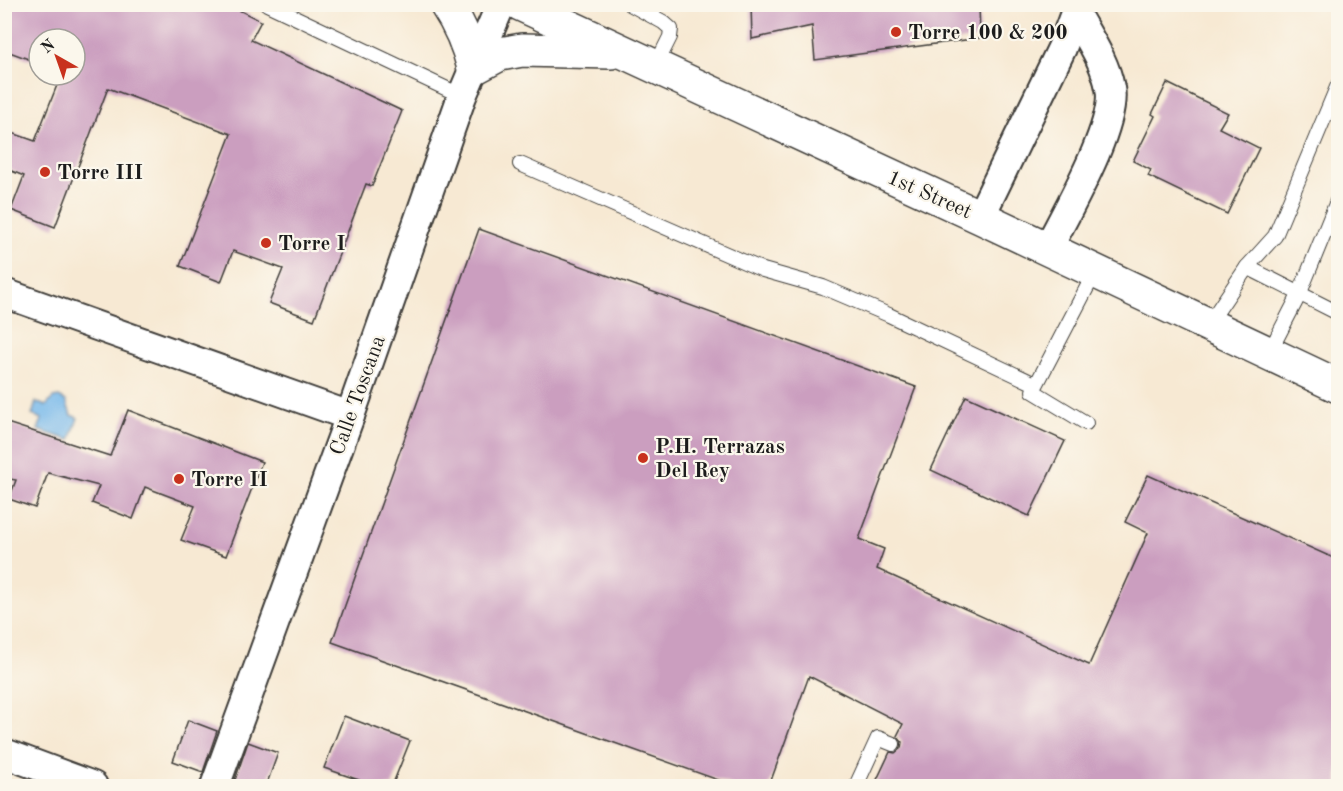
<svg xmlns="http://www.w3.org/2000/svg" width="1343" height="791" font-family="'Old Standard TT',serif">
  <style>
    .water { fill: #76b8eb; stroke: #496a84; stroke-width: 1.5 }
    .building { fill: #cb9ebf }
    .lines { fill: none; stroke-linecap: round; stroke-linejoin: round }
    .lane-casing { stroke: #3d3b37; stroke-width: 16 }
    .street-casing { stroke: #3d3b37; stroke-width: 32 }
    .secondary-casing { stroke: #3d3b37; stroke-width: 36 }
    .lane { stroke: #fff; stroke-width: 14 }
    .street { stroke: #fff; stroke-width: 28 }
    .secondary { stroke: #fff; stroke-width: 33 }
    .poi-dot { fill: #c8321e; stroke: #fbf7ec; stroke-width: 2 }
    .labels { text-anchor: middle; stroke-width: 4.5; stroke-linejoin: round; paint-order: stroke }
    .poi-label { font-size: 21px; font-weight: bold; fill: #1c1c1c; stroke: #fbf7ec; text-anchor: start }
    .street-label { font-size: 21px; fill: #1c1c1c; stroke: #fbf7ec }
  </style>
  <rect width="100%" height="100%" fill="#fbf7ec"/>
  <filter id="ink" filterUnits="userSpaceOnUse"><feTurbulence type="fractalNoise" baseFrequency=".0167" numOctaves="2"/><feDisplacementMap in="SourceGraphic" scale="12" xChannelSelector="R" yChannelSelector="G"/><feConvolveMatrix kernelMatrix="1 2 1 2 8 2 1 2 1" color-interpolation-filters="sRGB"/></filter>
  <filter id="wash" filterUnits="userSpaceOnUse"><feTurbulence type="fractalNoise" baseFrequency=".008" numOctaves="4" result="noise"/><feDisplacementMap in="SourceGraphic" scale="24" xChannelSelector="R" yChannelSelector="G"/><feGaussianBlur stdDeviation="1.35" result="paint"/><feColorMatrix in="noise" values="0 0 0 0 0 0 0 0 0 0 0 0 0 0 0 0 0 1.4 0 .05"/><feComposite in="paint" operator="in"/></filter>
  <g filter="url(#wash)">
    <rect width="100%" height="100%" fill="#f7e9d3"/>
    <polygon class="water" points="59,397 66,401 71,415 78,418 70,440 38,430 42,419 32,415 36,402 46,406 53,398"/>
    <g id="blocks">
      <g class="building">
        <polygon points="4,4 227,4 261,21 251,40 402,111 372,186 366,184 314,320 269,303 283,269 233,251 221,282 180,266 231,134 108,88 55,227 11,210 24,176 4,168 4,130 35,141 61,75 75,75 75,39 39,39 39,63 4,50"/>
        <polygon points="751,4 979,4 980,38 815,60 812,26 752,39"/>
        <polygon points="1167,83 1228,113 1219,128 1259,148 1227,214 1148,176 1151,170 1133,161 1155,116 1152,114"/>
        <polygon points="479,229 916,387 859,539 884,549 877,569 1089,665 1148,533 1125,522 1148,475 1338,560 1338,786 874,786 890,752 895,753 901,748 902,742 897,736 903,724 809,676 769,786 735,786 332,642"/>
        <polygon points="966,396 1065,441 1029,516 931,470"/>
        <polygon points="128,410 262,462 226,556 181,540 195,506 145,487 133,519 92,503 99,486 48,473 35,508 9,499 16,480 4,478 4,422 110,456"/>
        <polygon points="344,716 410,741 392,786 356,786 359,780 324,768"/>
        <polygon points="188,720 217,731 203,772 173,761"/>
        <polygon points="248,742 278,753 266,786 243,786 234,783"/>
      </g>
    </g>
  </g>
  <g filter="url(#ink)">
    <use href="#blocks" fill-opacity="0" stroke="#3d3b37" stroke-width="1.5"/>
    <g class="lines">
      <g class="lane-casing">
        <g id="lane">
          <polyline points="267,4 462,96"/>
          <polyline points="630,4 663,22 671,29 670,37 655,67"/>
          <polyline points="520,164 763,270 823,287 889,315 1035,384"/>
          <polyline points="1247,267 1338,313"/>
          <polyline points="1208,325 1247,267 1275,236 1338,85"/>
          <polyline points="1269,353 1299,295 1338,199"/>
          <polyline points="1086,423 1033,391 1095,272"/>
          <polyline points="856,786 878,738 893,744"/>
        </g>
      </g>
      <g class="street-casing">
        <g id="street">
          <polyline points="980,217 1062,48 1075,13 1075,4"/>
          <path d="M1047 250C1065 214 1118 124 1110 88 1105 61 1088 37 1075 13"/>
          <polyline points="4,293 350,416"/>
          <polyline points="4,753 93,786"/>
          <polyline points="215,786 350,416 462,96 501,4"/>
        </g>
      </g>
      <g class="secondary-casing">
        <g id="secondary">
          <path d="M446 4C460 25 468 43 474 68L500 54 522 50 611 52"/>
          <polyline points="520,4 980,217 1338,386"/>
        </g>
      </g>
      <use href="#lane" class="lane"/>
      <use href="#street" class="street"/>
      <use href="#secondary" class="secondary"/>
    </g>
  </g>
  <g class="poi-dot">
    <circle cx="896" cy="32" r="6"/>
    <circle cx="45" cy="172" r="6"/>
    <circle cx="266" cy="243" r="6"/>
    <circle cx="643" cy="458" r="6"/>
    <circle cx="179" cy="479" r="6"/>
  </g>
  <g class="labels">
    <g class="poi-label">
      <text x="908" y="39">Torre 100 &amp; 200</text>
      <text x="57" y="179">Torre III</text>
      <text x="278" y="250">Torre I</text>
      <text x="655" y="453">P.H. Terrazas<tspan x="655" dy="24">Del Rey</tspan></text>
      <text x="191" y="486">Torre II</text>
    </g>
    <g class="street-label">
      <text transform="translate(930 194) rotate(24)" y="7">1st Street</text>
      <text transform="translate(357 395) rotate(-70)" y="7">Calle Toscana</text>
    </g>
  </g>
  <rect width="1343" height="791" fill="none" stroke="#fbf7ec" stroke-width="24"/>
  <g transform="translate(57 57) rotate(320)"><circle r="28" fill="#fbf7ec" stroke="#a29f99" stroke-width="1.5"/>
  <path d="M0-4.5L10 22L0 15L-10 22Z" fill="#c8321e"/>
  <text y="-9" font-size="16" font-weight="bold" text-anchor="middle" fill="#1c1c1c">N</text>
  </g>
</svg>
